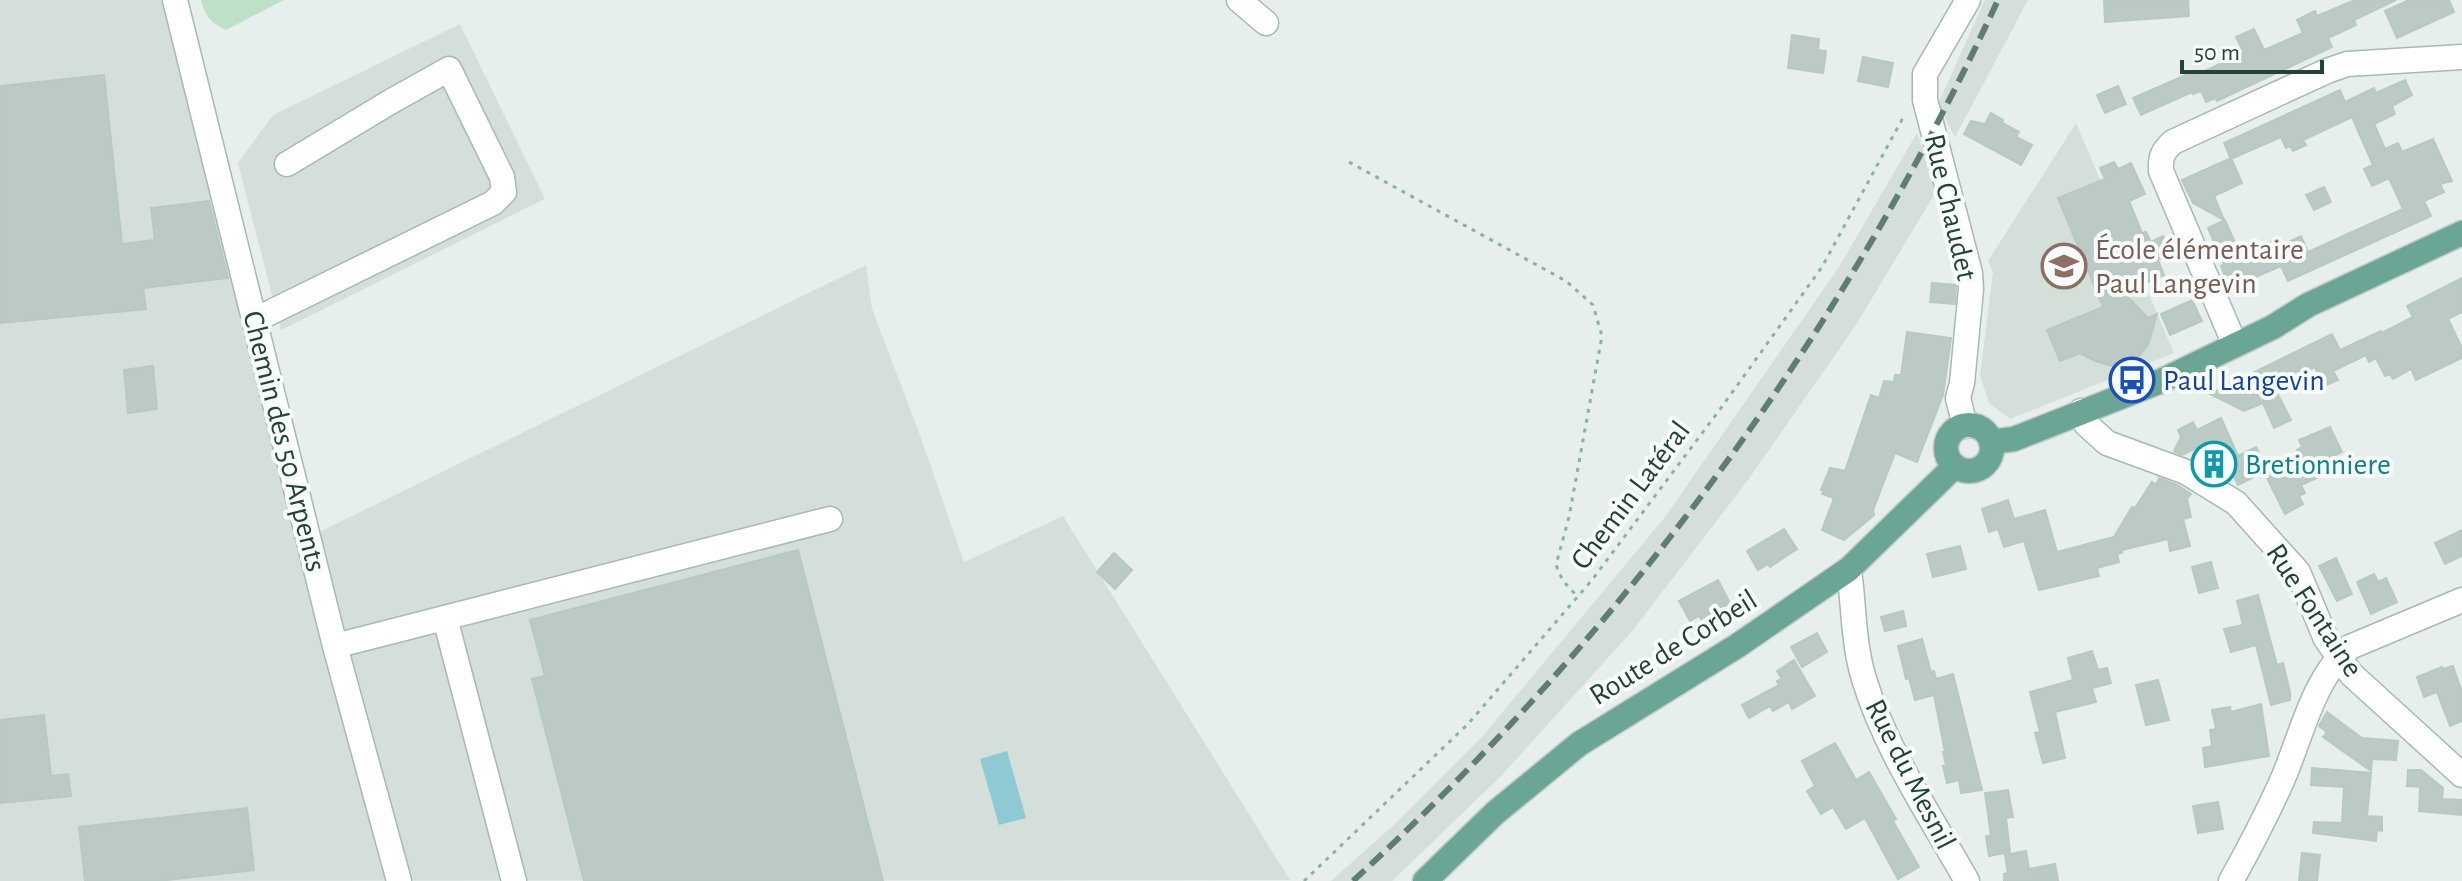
<svg xmlns="http://www.w3.org/2000/svg" width="2462" height="881" font-family="'Alegreya Sans',sans-serif">
  <style>
    .built { fill: #d4dfda }
    .green { fill: #bfe0c8 }
    .water { fill: #8ec9d4 }
    .building { fill: #bbcac4; stroke: #b8c9c2; stroke-width: 2 }
    .lines { fill: none; stroke-linecap: round; stroke-linejoin: round }
    .minor-casing { stroke: #a8b8b2; stroke-width: 27 }
    .major-casing { stroke: #c2cac8; stroke-width: 27 }
    .path { stroke: #86b3a5; stroke-width: 3; stroke-dasharray: 4 6; stroke-linecap: butt }
    .minor { stroke: #fff; stroke-width: 24 }
    .major { stroke: #6aa596; stroke-width: 24 }
    .rail { stroke: #5f7d75; stroke-width: 6; stroke-dasharray: 16 8; stroke-linecap: butt }
    .labels { text-anchor: middle; stroke-width: 8; stroke-linejoin: round; paint-order: stroke }
    .street-label { font-size: 30px; fill: #24423a; stroke: #f7fbf9 }
    .education-label { font-size: 30px; fill: #785e54; stroke: #f7fbf9; text-anchor: start }
    .transit-label { font-size: 30px; fill: #164399; stroke: #f7fbf9; text-anchor: start }
    .culture-label { font-size: 30px; fill: #0d838f; stroke: #f7fbf9; text-anchor: start }
  </style>
  <rect width="100%" height="100%" fill="#e6efeb"/>
  <g class="built">
    <polygon points="0,0 178,0 279,370 309,537 866,265 872,309 920,435 964,562 1063,516 1290,880 0,881"/>
    <polygon points="1985,0 2028,0 1955,137 1938,104"/>
    <polygon points="460,24 545,199 281,330 238,163 273,115"/>
    <polygon points="2076,123 2174,353 2010,419 1989,403 1980,375 1993,272 1988,261"/>
    <polygon points="1917,133 1937,190 1856,325 1748,480 1633,630 1502,775 1392,881 1331,881 1396,823 1482,737 1665,517 1839,267"/>
  </g>
  <path class="green" d="M201 0H284L226 30C211 23 205 16 201 0Z"/>
  <polygon class="water" points="1007,751 1026,818 999,825 980,759"/>
  <g class="building">
    <polygon points="2104,0 2188,0 2189,16 2105,22"/>
    <polygon points="2355,0 2396,0 2354,20 2356,25 2328,38 2332,47 2217,101 2215,98 2206,102 2201,91 2193,94 2192,92 2141,115 2133,98 2193,72 2194,76 2244,53 2236,37 2254,29 2264,50 2303,33 2297,20 2315,11 2317,16"/>
    <polygon points="2409,0 2449,0 2454,12 2397,38 2385,11"/>
    <polygon points="1792,35 1819,39 1818,50 1826,51 1823,73 1788,68"/>
    <polygon points="1863,57 1893,63 1888,87 1858,81"/>
    <polygon points="104,75 122,244 155,240 151,208 209,201 228,278 143,288 146,309 0,323 0,86"/>
    <polygon points="2405,80 2412,95 2392,106 2395,114 2374,124 2385,149 2398,143 2402,152 2433,139 2452,181 2440,184 2444,192 2424,201 2431,216 2288,281 2281,266 2230,288 2221,266 2224,264 2208,228 2225,220 2241,256 2279,238 2282,245 2301,236 2308,252 2403,209 2389,178 2372,186 2364,169 2373,165 2352,117 2303,140 2306,145 2293,151 2290,146 2286,148 2281,137 2231,159 2224,143 2340,90 2345,102 2374,88 2376,93"/>
    <polygon points="2118,86 2126,104 2105,113 2097,95"/>
    <polygon points="1991,113 2003,120 2002,123 2019,132 2016,137 2032,145 2021,165 1964,134 1971,121 1985,124"/>
    <polygon points="2231,158 2242,183 2214,196 2224,220 2193,203 2182,180"/>
    <polygon points="2114,162 2118,169 2131,163 2145,194 2129,201 2142,233 2146,232 2151,242 2163,236 2172,254 2158,260 2164,275 2124,293 2148,318 2157,314 2148,345 2135,361 2116,367 2095,361 2080,353 2060,361 2047,330 2103,307 2058,198 2105,179 2100,168"/>
    <polygon points="2324,187 2331,202 2314,210 2306,195"/>
    <polygon points="2462,278 2462,312 2448,319 2462,348 2462,358 2416,380 2411,369 2393,379 2390,374 2385,376 2376,358 2369,362 2366,355 2333,371 2338,380 2324,386 2315,367 2274,387 2291,420 2274,428 2263,403 2244,411 2210,394 2332,334 2340,350 2381,331 2382,333 2413,317 2407,306"/>
    <polygon points="1932,283 1956,285 1955,304 1930,302"/>
    <polygon points="2192,300 2202,321 2170,335 2161,314"/>
    <polygon points="1907,332 1951,338 1943,395 1917,462 1895,453 1873,510 1874,515 1844,540 1822,530 1834,498 1822,494 1824,490 1821,490 1830,468 1845,471 1871,395 1879,398 1884,381 1894,382 1895,375 1901,375"/>
    <polygon points="153,366 157,409 128,413 124,370"/>
    <polygon points="2221,418 2238,456 2256,447 2268,469 2299,455 2297,450 2302,447 2299,440 2330,427 2342,452 2324,460 2330,472 2301,485 2305,493 2299,496 2303,504 2285,514 2264,472 2238,485 2227,462 2211,470 2198,447 2182,455 2174,451 2181,437 2178,430 2193,422 2197,430"/>
    <polygon points="2159,478 2179,486 2191,494 2187,499 2191,517 2183,519 2190,546 2170,551 2168,539 2122,550 2122,553 2117,554 2119,562 2097,568 2099,576 2039,590 2024,541 2004,547 1998,529 1989,532 1982,509 2008,500 2014,519 2045,510 2057,552 2114,537 2132,507 2135,508 2152,482 2156,485"/>
    <polygon points="1784,529 1797,549 1770,567 1768,564 1758,570 1747,551"/>
    <polygon points="2462,530 2462,556 2445,564 2435,543"/>
    <polygon points="1960,546 1966,569 1933,577 1927,554"/>
    <polygon points="798,550 883,881 584,881 532,679 545,676 530,620"/>
    <polygon points="1114,553 1132,570 1115,589 1097,572"/>
    <polygon points="2336,558 2352,594 2337,601 2319,566"/>
    <polygon points="2211,562 2218,588 2199,593 2192,567"/>
    <polygon points="2374,574 2378,582 2386,578 2397,602 2371,614 2357,582"/>
    <polygon points="1718,580 1730,603 1701,619 1699,616 1690,621 1679,601"/>
    <polygon points="2258,595 2277,665 2283,663 2290,692 2290,700 2271,705 2256,645 2231,652 2224,629 2243,625 2237,601"/>
    <polygon points="1903,611 1906,626 1885,631 1881,617"/>
    <polygon points="1817,633 1827,652 1802,667 1791,647"/>
    <polygon points="1922,639 1931,672 1934,671 1936,679 1953,674 1982,790 1961,793 1959,780 1947,783 1943,766 1946,765 1943,752 1945,752 1934,695 1915,700 1909,678 1906,679 1898,646"/>
    <polygon points="2092,651 2098,670 2107,668 2111,683 2092,688 2096,702 2055,712 2065,758 2043,763 2035,733 2040,732 2030,692 2073,680 2068,658"/>
    <polygon points="1794,660 1815,696 1792,709 1789,702 1773,711 1770,706 1749,718 1742,705 1779,685 1777,681 1782,679 1777,671"/>
    <polygon points="2453,666 2462,692 2462,721 2450,726 2437,692 2424,697 2417,677 2442,667 2443,669"/>
    <polygon points="2158,680 2169,720 2146,725 2136,685"/>
    <polygon points="2261,704 2269,756 2205,767 2203,748 2212,746 2210,730 2216,729 2212,710 2230,707 2231,712"/>
    <polygon points="2327,712 2362,738 2398,741 2396,760 2372,759 2371,771 2323,737 2327,732 2319,726"/>
    <polygon points="44,715 51,776 68,774 71,796 0,803 0,720"/>
    <polygon points="1835,743 1856,780 1869,772 1896,819 1893,821 1919,867 1898,879 1865,818 1846,829 1833,807 1821,814 1807,791 1815,786 1802,761"/>
    <polygon points="2312,768 2371,773 2367,816 2382,817 2382,831 2377,830 2376,841 2313,833 2314,822 2342,823 2344,787 2311,785"/>
    <polygon points="2408,770 2421,770 2443,788 2442,799 2462,800 2462,815 2419,811 2420,787 2423,787 2407,786"/>
    <polygon points="2008,790 2013,817 2006,818 2010,852 1989,856 1986,836 1991,836 1985,793"/>
    <polygon points="2218,802 2223,829 2198,833 2193,806"/>
    <polygon points="247,808 254,870 158,881 85,881 79,827"/>
    <polygon points="2026,851 2029,869 2055,864 2058,880 2004,881 2004,874 2008,873 2005,855"/>
    <polygon points="2302,853 2320,855 2317,881 2299,881"/>
  </g>
  <g class="lines">
    <g class="minor-casing">
      <g id="minor">
        <polyline points="175,0 335,646 399,881"/>
        <polyline points="1239,0 1266,23"/>
        <polyline points="255,320 493,203 504,192 502,177 449,69 390,102 287,164"/>
        <path d="M2235 345 2161 171C2160 157 2163 151 2173 142L2327 71 2347 64 2462 57"/>
        <polyline points="2081,411 2086,424 2107,443 2186,472 2236,503 2298,572 2326,639 2351,674 2462,775"/>
        <polyline points="1965,426 1958,398 1962,383 1971,289 1970,273 1925,100 1925,74 1968,0"/>
        <path d="M1849 569C1854 606 1853 643 1864 679 1886 751 1930 815 1967 881"/>
        <polyline points="445,618 514,881"/>
        <polyline points="335,646 830,519"/>
        <path d="M2231 881C2249 849 2266 816 2281 783 2301 739 2312 679 2350 647L2462 600"/>
      </g>
    </g>
    <g class="major-casing">
      <g id="major">
        <circle cx="1969" cy="448" r="23"/>
        <polyline points="1991,442 2014,439 2161,381 2273,327 2308,305 2462,233"/>
        <polyline points="1425,881 1495,813 1579,744 1737,646 1849,569 1955,466"/>
      </g>
    </g>
    <g class="path">
      <polyline points="1349,162 1566,281 1593,305 1602,336 1569,517 1556,565 1563,581 1578,597"/>
      <polyline points="1304,881 1468,724 1592,580 1721,408 1822,267 1905,114"/>
    </g>
    <use href="#minor" class="minor"/>
    <use href="#major" class="major"/>
    <path class="rail" d="M1353 881C1623 633 1844 333 1998 0"/>
  </g>
  <defs>
    <g id="school-ring" transform="scale(2.3)"><circle r="9.5" fill="#f7fbf9" stroke="#8d6e63" stroke-width="1.5"/><path d="M0-5L7-2L0 1L-7-2ZM-4 1L0 2.5L4 1V4Q0 6-4 4Z" fill="#8d6e63"/></g>
    <g id="bus-ring" transform="scale(2.3)"><circle r="9.5" fill="#f7fbf9" stroke="#1a4fb4" stroke-width="1.5"/><path d="M-5-6H5V4H4V6H2V4H-2V6H-4V4H-5ZM-3.5-4V0h7V-4ZM-3.5 1.2v1.5H-2V1.2ZM2 1.2v1.5H3.5V1.2Z" fill="#1a4fb4"/></g>
    <g id="building-ring" transform="scale(2.3)"><circle r="9.5" fill="#f7fbf9" stroke="#0f9aa8" stroke-width="1.5"/><path d="M-4-6H4V6H1V3H-1V6H-4ZM-2.5-4.3h1.7v1.8h-1.7ZM.8-4.3h1.7v1.8H.8ZM-2.5-1h1.7V.8h-1.7ZM.8-1h1.7V.8H.8Z" fill="#0f9aa8"/></g>
  </defs>
  <g fill-rule="evenodd">
    <use href="#school-ring" x="2064" y="266"/>
    <use href="#bus-ring" x="2132" y="380"/>
    <use href="#building-ring" x="2214" y="464"/>
  </g>
  <g class="labels">
    <g class="street-label">
      <text transform="translate(1951 207) rotate(77)" y="10">Rue Chaudet</text>
      <text transform="translate(285 441) rotate(76)" y="10">Chemin des 50 Arpents</text>
      <text transform="translate(1630 495) rotate(-53)" y="10">Chemin Latéral</text>
      <text transform="translate(2315 610) rotate(57)" y="10">Rue Fontaine</text>
      <text transform="translate(1673 647) rotate(-32)" y="10">Route de Corbeil</text>
      <text transform="translate(1911 774) rotate(63)" y="10">Rue du Mesnil</text>
    </g>
    <g class="education-label">
      <text x="2095" y="259">École élémentaire<tspan x="2095" dy="34">Paul Langevin</tspan></text>
    </g>
    <g class="transit-label">
      <text x="2163" y="390">Paul Langevin</text>
    </g>
    <g class="culture-label">
      <text x="2245" y="474">Bretionniere</text>
    </g>
  </g>
  <path d="M2182 60v12h140v-12" fill="none" stroke="#24423a" stroke-width="4"/>
  <text x="2194" y="60" font-size="24" fill="#24423a" stroke="#f7fbf9" stroke-width="6" paint-order="stroke">50 m</text>
</svg>
